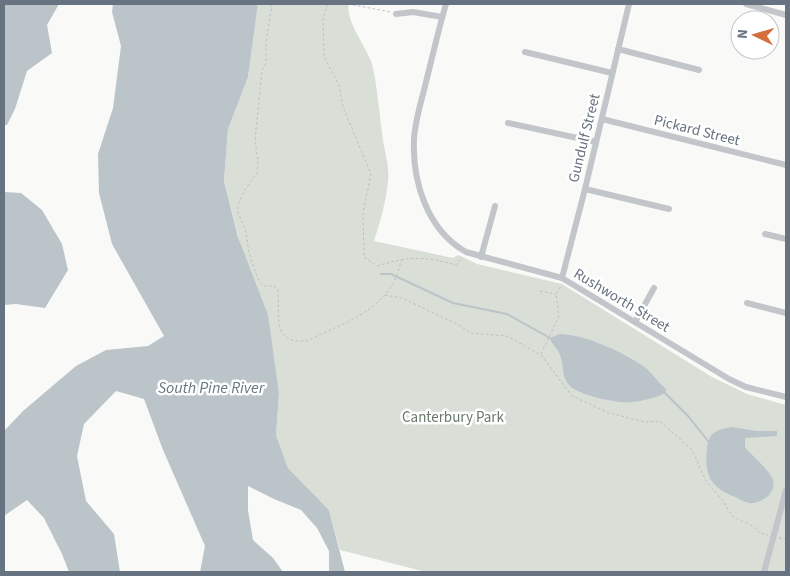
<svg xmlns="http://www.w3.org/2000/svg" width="790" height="576" font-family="'Source Sans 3',sans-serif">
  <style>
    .green { fill: #d9ded7 }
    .water { fill: #bbc4c9 }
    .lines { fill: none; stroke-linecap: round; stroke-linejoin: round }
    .stream { stroke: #bbc4c9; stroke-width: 2 }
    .path { stroke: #bcbec1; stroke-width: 1; stroke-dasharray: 2.5 2.5; stroke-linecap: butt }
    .street { stroke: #c2c5c9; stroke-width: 6 }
    .labels { text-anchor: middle; stroke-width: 5; stroke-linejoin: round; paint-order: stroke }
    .street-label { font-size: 15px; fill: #677380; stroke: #fff }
    .park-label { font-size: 15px; fill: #677966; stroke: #fff }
    .water-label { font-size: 16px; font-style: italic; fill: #677781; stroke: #fff }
  </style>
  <rect width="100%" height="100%" fill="#f9faf8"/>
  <path class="green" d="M258 4H349C345 21 367 47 372 64 378 89 379 114 383 140 385 153 390 169 388 182 386 201 380 223 374 241L453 258 458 255 477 264 562 284 712 377 747 394 786 405V572H426L340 550 329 510 288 468 276 435 279 394 224 181 228 129 248 77Z"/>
  <g class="water">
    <polygon points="4,4 59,4 47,25 52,53 27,71 15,109 7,125 4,125"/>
    <polygon points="113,4 258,4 248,77 228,129 224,181 238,237 268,315 279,394 276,435 288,468 329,510 345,572 329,572 329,551 317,528 301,510 274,499 248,486 248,510 253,540 273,558 283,572 200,572 205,546 163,450 144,399 116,391 84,424 77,456 86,501 114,534 120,572 69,572 62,554 44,518 27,500 4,516 4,431 23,411 76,366 106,350 148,346 164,336 112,244 99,193 98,154 113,108 121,46 112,12"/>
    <polygon points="4,192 21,193 42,210 62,244 68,270 45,308 16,304 4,305"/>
    <path d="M560 334C584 334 628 354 647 369 653 375 659 383 666 389L665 393C656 398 642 401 632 402 618 404 577 395 569 385 561 375 564 365 560 355 558 349 552 345 550 338Z"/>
    <path d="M732 427 756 431H777V436L745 438V448C752 455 770 471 773 480 776 492 765 501 753 503 747 504 740 499 735 497 711 487 704 476 707 449 709 432 716 430 732 427Z"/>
  </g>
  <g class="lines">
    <g class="stream">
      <polyline points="381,274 391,274 453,303 507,314 550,338"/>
      <polyline points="665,393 688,416 708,441"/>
    </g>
    <g class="path">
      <path d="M272 4 266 42V63L262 70 255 141 258 161 257 173 244 191 238 205V212L246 232 249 253 256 274 260 282 264 286H274L278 291C280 316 271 344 307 341 338 325 381 313 396 277 399 271 400 264 402 258"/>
      <path d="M328 4 323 19 324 57 339 85 343 107 371 174 363 213 364 257 377 266C409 256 423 256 456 265L462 257"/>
      <polyline points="348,4 391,12"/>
      <polyline points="540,291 556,294"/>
      <polyline points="385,295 402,298 459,325 470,333 507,336 541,355 572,396 609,413 645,422 660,421 692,450 706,481 723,501 732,516 754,527 760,533 768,535"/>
      <polyline points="541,354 559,316 556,294 561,286"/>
      <polyline points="779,538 786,539"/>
    </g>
    <g class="street">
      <path d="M446 4C438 31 432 59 425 86 421 103 415 121 414 139 412 181 427 230 466 252L562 278 729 379 746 387 786 397"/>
      <polyline points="746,4 786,15"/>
      <polyline points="396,14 413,12 442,17"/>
      <polyline points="618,49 699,70"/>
      <polyline points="525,52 612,73"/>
      <polyline points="602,119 786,165"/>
      <polyline points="508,123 596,142"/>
      <polyline points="585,189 669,209"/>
      <polyline points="765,234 786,239"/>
      <polyline points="481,257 495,206"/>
      <polyline points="562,278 585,189 629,4"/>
      <polyline points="747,303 786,313"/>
      <polyline points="635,322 654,288"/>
      <polyline points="764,572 786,490"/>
    </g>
  </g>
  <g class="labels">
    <g class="street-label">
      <text transform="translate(697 130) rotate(14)" y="5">Pickard Street</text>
      <text transform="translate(584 138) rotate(-76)" y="5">Gundulf Street</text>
      <text transform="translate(622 300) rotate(31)" y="5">Rushworth Street</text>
    </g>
    <g class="park-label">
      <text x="453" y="422">Canterbury Park</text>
    </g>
    <g class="water-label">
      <text x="211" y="393">South Pine River</text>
    </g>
  </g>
  <rect width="790" height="576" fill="none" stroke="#677380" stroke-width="10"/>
  <g transform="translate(755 35) rotate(275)"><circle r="24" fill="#ffffff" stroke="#c2c7cc"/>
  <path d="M0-4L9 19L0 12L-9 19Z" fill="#d46f3d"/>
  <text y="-8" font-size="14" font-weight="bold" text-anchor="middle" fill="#677380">N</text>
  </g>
</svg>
